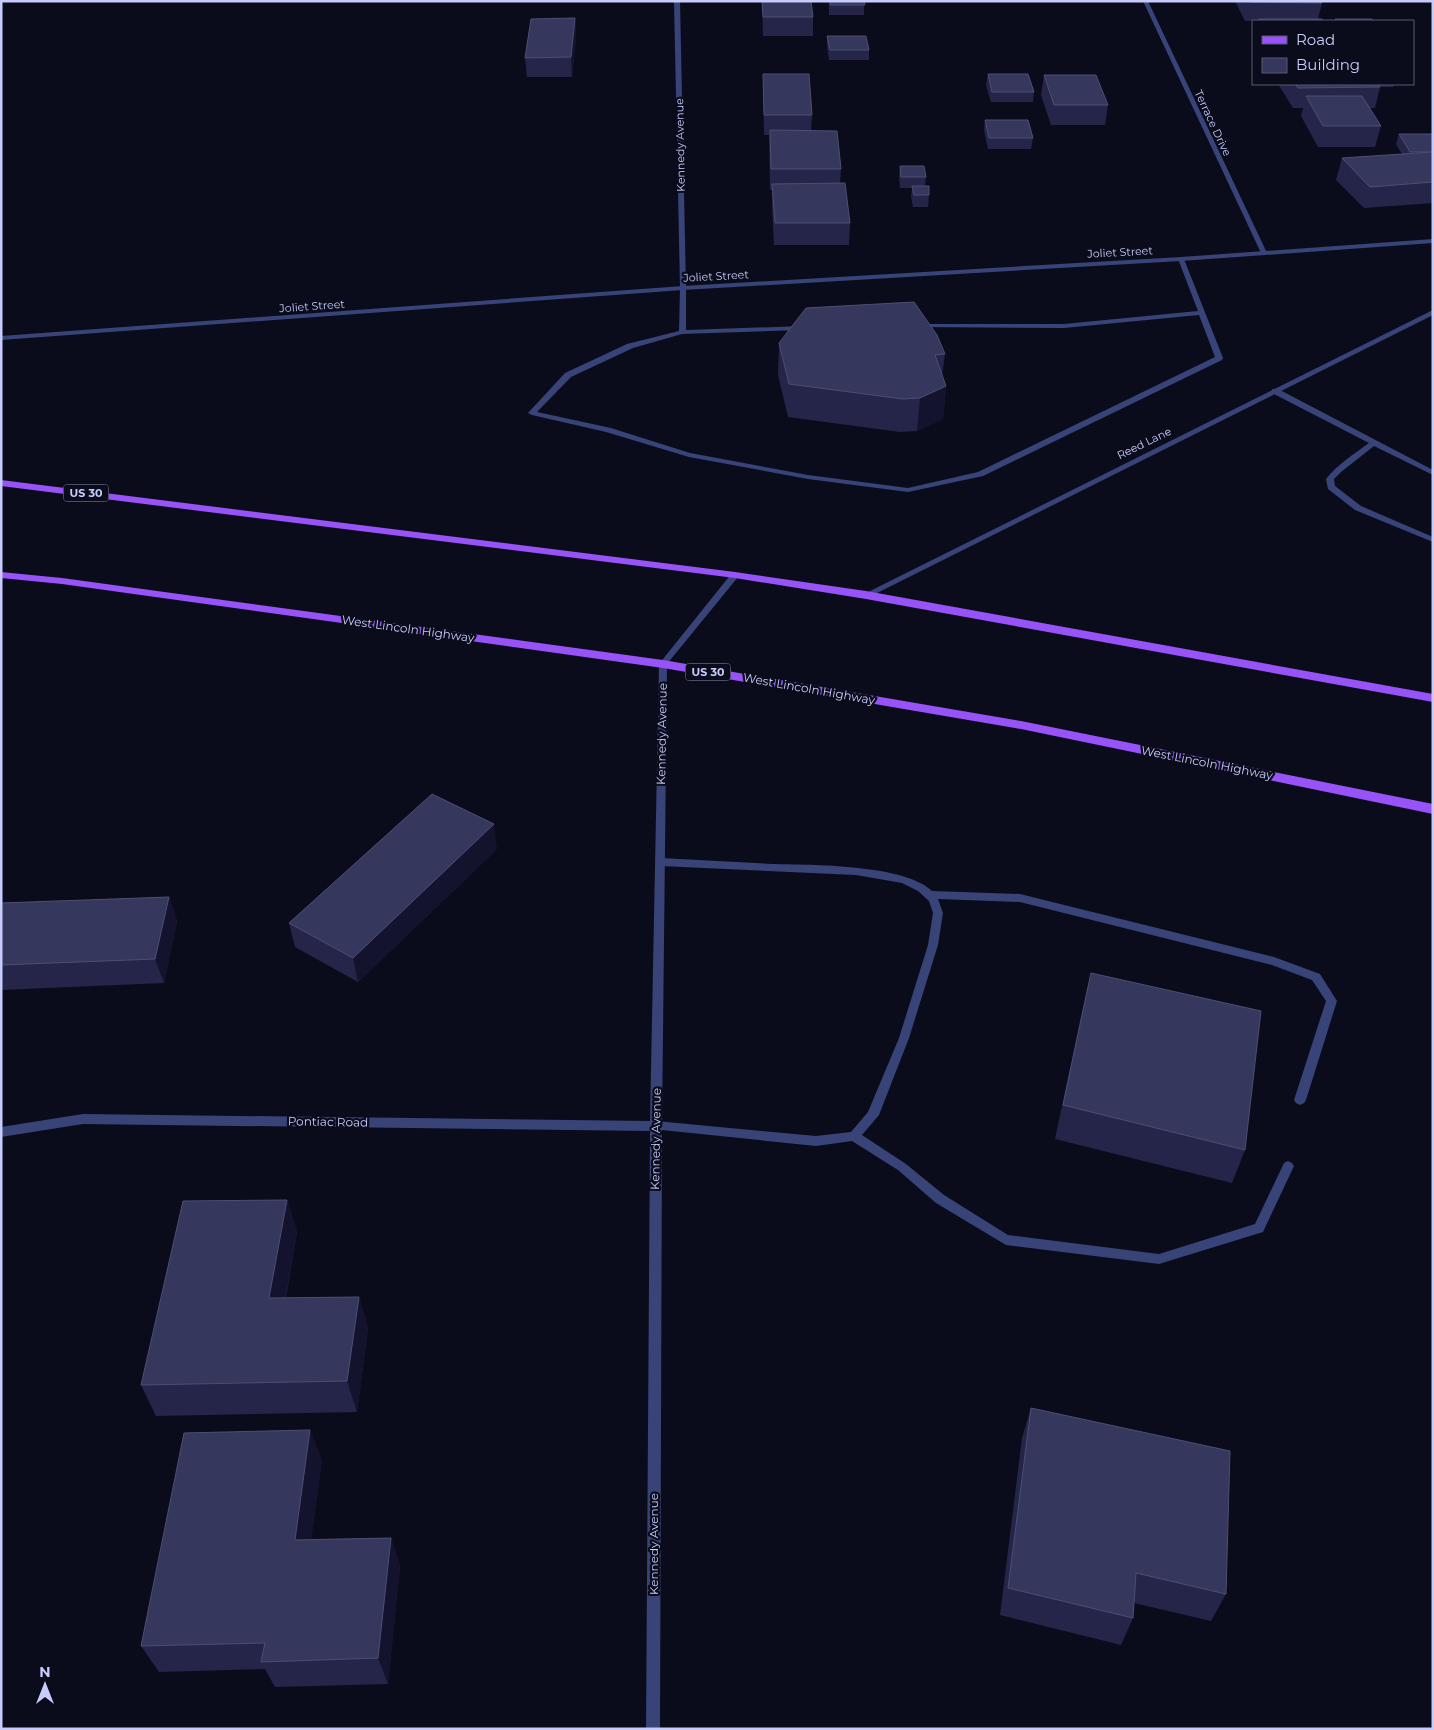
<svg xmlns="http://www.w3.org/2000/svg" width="1434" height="1730" font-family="Montserrat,sans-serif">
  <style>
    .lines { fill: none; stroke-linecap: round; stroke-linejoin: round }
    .service { fill: #384378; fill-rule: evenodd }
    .minor { fill: #384378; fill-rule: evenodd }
    .tertiary { fill: #384378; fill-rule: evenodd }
    .primary { fill: #9853f8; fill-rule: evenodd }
    .wall { fill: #242549 }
    .shaded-wall { fill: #13132e }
    .building { fill: #36375c; stroke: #4c4e75 }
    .labels { text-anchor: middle; stroke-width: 4.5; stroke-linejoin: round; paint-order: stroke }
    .far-street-label { font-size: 11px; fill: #c7ccfd; stroke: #0b0c1b }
    .shield { fill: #0b0c1b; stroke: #8f92b9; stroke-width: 1 }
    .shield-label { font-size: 11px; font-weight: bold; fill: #c7ccfd }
    .street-label { font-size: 12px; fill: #c7ccfd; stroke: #0b0c1b }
  </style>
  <rect width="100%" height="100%" fill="#0b0c1b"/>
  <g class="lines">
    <g class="service">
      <polygon points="1181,257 1184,259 1223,358 1222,360 983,476 908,492 808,479 689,457 606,432 532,415 528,413 565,373 627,344 679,331 680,288 683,286 686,288 686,330 803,326 806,328 803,330 682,334 633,348 571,377 537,412 611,428 690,453 808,475 908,488 978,472 1215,357 1199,315 1064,328 918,327 916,326 916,324 1064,324 1198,311 1178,259"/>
      <path d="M1272 389H1278L1433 470V475L1374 446 1341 472 1334 479 1335 486 1361 506 1433 537V542L1355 510 1328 489 1326 479C1338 464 1354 454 1369 443L1272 393Z"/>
      <path d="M661 858C698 860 735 862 772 864 811 865 904 864 932 891L1020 894 1274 957 1320 974 1337 1001 1306 1100 1304 1103 1300 1105 1296 1103 1294 1100 1326 1001 1312 980 1272 965 1020 902 938 899 943 913 938 945 909 1038 879 1115 862 1135 906 1164 944 1195 1008 1235 1159 1254 1255 1224 1284 1163 1288 1161 1292 1163 1294 1166 1263 1232 1159 1264 1006 1245 936 1203 898 1170 852 1141 816 1146 652 1129 650 1126 652 1123 656 1121 816 1136 851 1132 868 1112 899 1038 928 945 933 913 929 901 918 891 902 883 856 875 661 866 656 862Z"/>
    </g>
    <g class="minor">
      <polygon points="674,1 680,1 686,288 683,290 680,288"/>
      <polygon points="1143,1 1148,1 1267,253 1266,254 1261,253"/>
      <polygon points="1433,310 1433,315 869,597 866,598 862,595"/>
      <polygon points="735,572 739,575 738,577 667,664 662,1126 660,1729 646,1729 650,1131 83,1124 1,1137 1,1127 83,1114 650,1121 659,664 732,573"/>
    </g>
    <polygon class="tertiary" points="1433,239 1433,243 1181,261 683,290 1,340 1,336 683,286 1181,257"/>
    <g class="primary">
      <polygon points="1,480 735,572 866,591 1433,694 1433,702 866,599 735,578 1,486"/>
      <polygon points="1,572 62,578 663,660 1021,721 1433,804 1433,814 1021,729 663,668 62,584 1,578"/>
    </g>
  </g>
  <g class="wall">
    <polygon points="762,1 811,1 813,17 813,36 763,36"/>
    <rect x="829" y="1" width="35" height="14"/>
    <polygon points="1235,1 1349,1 1321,2 1322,3 1318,19 1323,21 1245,21"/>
    <polygon points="575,18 576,38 572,77 527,77 525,58"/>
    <polygon points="827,36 869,50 869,60 829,60 827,46"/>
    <polygon points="763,74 812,115 811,131 841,169 840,183 850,223 849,245 774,245 772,205 772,190 770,190 769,135 764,135"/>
    <polygon points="988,74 1034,92 1033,102 991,102 986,85"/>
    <polygon points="1044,75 1108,105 1105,125 1051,125 1041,95"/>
    <polygon points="1278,84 1394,84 1393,87 1380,87 1375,108 1369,108 1381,126 1375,147 1318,147 1301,116 1303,108 1293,108"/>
    <polygon points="985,120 1033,138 1031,149 988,149 984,130"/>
    <polygon points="1399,134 1433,134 1433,203 1364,208 1336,180 1342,158 1402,154 1396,144"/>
    <polygon points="900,166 926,177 925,186 929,195 928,207 913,207 911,197 912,188 900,188 899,177"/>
    <polygon points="779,343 945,354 942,376 946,386 943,419 917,431 900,432 788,417 778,375"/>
    <polygon points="497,849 358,982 295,947 289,923"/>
    <polygon points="169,897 177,921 164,983 1,990 1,903"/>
    <polygon points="1091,973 1245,1150 1232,1183 1055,1139 1083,1007"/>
    <polygon points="287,1200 297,1232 286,1298 359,1297 368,1328 357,1412 156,1416 141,1385"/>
    <polygon points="1031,1408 1226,1594 1211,1621 1134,1603 1133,1618 1121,1645 1000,1615 1022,1438"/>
    <polygon points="322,1460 311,1539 391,1538 400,1566 388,1684 275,1687 265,1669 159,1672 141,1646"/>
  </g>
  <g class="shaded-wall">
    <polygon points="575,18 576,38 572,77 571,57"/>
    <polygon points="946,386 943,419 917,431 920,398"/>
    <polygon points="494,824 497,849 358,982 353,958"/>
    <polygon points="169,897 177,921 164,983 155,959"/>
    <polygon points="287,1200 297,1232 280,1329 269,1298"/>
    <polygon points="359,1297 368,1328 357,1412 347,1381"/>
    <polygon points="310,1430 322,1460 307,1568 295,1540"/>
    <polygon points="391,1538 400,1566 388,1684 378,1658"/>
  </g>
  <g class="building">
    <polygon points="762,1 811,1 813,17 763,17"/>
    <polygon points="830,1 864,1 865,5 830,5"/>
    <polygon points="1249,1 1321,1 1322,3 1250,2"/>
    <polygon points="575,18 571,57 525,58 531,19"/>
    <polygon points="1259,19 1322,19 1323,21 1261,21"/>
    <polygon points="1335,19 1372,19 1374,21 1337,21"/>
    <polygon points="827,36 866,36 869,50 830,50"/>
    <polygon points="763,74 809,74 812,115 764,115"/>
    <polygon points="988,74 1028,74 1034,92 992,92"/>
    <polygon points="1044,75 1096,75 1108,105 1054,105"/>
    <polygon points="1295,84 1378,84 1380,87 1298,88"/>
    <polygon points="1306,96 1362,96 1381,126 1323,126"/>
    <polygon points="985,120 1028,120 1033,138 989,138"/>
    <polygon points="770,130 837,131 841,169 771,169"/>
    <polygon points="1399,134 1433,134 1433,152 1410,152"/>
    <polygon points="1433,152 1433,182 1370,187 1342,158"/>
    <polygon points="900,166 924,166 926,177 901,177"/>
    <polygon points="845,183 850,223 775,223 772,184"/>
    <polygon points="912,186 929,186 929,195 914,195"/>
    <polygon points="914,302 937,335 945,354 935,355 946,386 920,398 903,399 789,384 779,343 806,308"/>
    <polygon points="432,794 494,824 353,958 289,923"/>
    <polygon points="169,897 155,959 1,965 1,903"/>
    <polygon points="1091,973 1261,1011 1245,1150 1063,1105"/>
    <polygon points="287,1200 269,1298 359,1297 347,1381 141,1385 183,1201"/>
    <polygon points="1031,1408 1230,1451 1226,1594 1136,1573 1133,1618 1008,1588"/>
    <polygon points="310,1430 295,1540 391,1538 378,1658 261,1662 265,1643 141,1646 184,1433"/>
  </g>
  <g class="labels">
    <g class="far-street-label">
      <text transform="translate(1213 123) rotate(65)" y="4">Terrace Drive</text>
      <text transform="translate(680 145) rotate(-91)" y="4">Kennedy Avenue</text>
      <text transform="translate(1120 252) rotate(-3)" y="4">Joliet Street</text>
      <text transform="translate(716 276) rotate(-3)" y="4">Joliet Street</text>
      <text transform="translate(312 306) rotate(-4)" y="4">Joliet Street</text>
      <text transform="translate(1144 443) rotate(-26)" y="4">Reed Lane</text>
    </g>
    <g class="shield">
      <rect x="63.5" y="484.5" width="45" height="17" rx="4"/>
      <rect x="685.5" y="663.5" width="45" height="17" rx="4"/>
    </g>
    <g class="shield-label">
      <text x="86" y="497">US 30</text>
      <text x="708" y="676">US 30</text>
    </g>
    <g class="street-label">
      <text transform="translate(408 629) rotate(8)" y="4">West Lincoln Highway</text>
      <text transform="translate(809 689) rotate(10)" y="4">West Lincoln Highway</text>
      <text transform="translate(662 734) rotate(-89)" y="4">Kennedy Avenue</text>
      <text transform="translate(1207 763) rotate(11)" y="4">West Lincoln Highway</text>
      <text transform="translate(328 1122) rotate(1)" y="4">Pontiac Road</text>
      <text transform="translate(656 1139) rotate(-89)" y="4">Kennedy Avenue</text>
      <text transform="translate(654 1544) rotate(-90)" y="4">Kennedy Avenue</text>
    </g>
  </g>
  <rect width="1434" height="1730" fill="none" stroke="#c7ccfd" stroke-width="5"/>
  <rect x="1252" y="20" width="162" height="65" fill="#0b0c1b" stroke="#565975"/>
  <rect x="1262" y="36" width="25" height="8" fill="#9853f8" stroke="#565975"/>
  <text x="1296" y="45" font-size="15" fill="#c7ccfd">Road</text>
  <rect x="1262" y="58" width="25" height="15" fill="#36375c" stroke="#565975"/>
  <text x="1296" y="70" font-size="15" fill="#c7ccfd">Building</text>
  <g transform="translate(45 1685)" stroke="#0b0c1b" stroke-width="4" paint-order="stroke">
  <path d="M0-4L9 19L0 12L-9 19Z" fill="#c7ccfd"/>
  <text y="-8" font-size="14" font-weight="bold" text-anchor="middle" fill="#c7ccfd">N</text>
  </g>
</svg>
